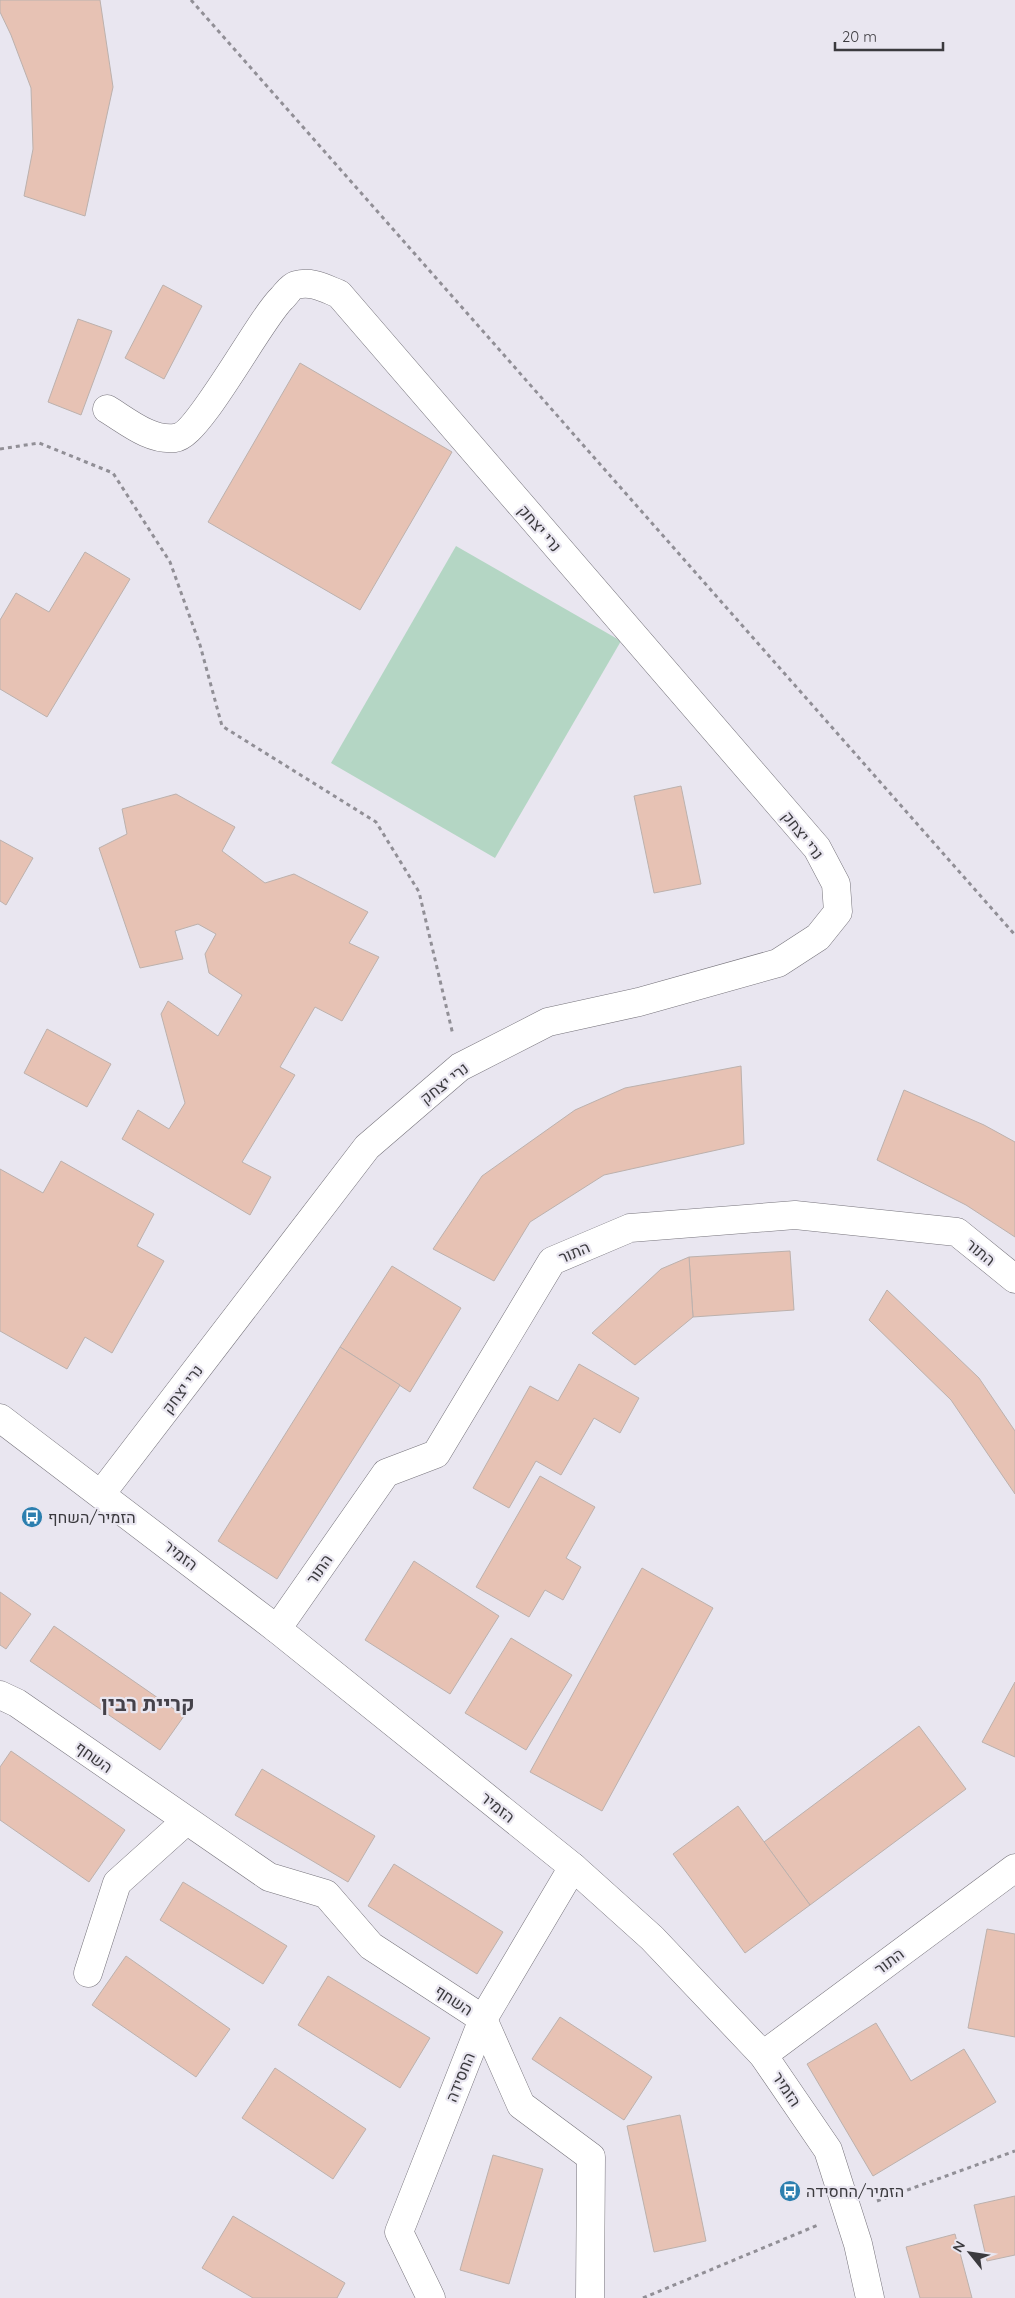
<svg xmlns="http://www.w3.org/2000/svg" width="1015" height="2298" font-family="Quicksand,Heebo,sans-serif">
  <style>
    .green { fill: #b4d6c4 }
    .building { fill: #e7c2b4; stroke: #bcb1ad }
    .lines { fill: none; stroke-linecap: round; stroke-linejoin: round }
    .street-casing { stroke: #77747c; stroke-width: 29 }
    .path { stroke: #918f96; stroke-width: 3; stroke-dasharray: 4 4; stroke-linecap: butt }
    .street { stroke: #fff; stroke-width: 28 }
    .labels { text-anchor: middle; stroke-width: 4.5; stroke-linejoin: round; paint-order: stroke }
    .street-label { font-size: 16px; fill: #3b3a3e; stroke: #e9e6f0 }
    .poi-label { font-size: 16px; fill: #3b3a3e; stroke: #e9e6f0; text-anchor: start }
    .district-label { font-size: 21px; font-weight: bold; fill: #45424a; stroke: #e9e6f0 }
  </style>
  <rect width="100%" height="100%" fill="#e9e6f0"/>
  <polygon class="green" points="456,546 621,641 495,858 331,763"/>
  <g class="building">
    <polygon points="0,0 100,0 113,87 85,216 24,196 33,149 31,88 11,35 0,12"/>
    <polygon points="163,285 202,306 164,379 125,358"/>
    <polygon points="78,319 112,331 81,415 48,402"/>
    <polygon points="300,363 452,452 360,610 208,522"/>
    <polygon points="85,552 130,579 47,717 0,689 0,620 16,593 49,612"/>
    <polygon points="681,786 701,884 654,893 634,796"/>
    <polygon points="176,794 235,827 222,851 265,883 294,874 368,912 349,943 379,957 342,1021 315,1007 280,1067 295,1075 242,1162 271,1177 250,1215 122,1139 138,1110 169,1129 185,1103 161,1014 168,1001 218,1036 242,995 209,973 205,954 216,934 198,924 175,931 183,959 140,968 99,848 127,834 122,809"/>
    <polygon points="0,840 33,858 6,905 0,901"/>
    <polygon points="47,1029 111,1064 87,1107 24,1073"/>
    <polygon points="741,1066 744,1144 604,1175 530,1222 494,1281 433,1249 482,1176 575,1110 625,1088"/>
    <polygon points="904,1090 984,1125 1015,1142 1015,1237 966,1205 877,1160"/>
    <polygon points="61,1161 154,1214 137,1246 164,1261 112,1353 85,1337 67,1369 0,1331 0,1169 43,1193"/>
    <polygon points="790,1251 794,1310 693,1317 689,1257"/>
    <polygon points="689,1257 693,1317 635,1365 592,1333 661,1269"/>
    <polygon points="392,1266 461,1308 410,1392 340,1347"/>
    <polygon points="887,1290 979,1378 1015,1431 1015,1494 951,1400 869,1320"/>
    <polygon points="340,1347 400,1385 277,1579 218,1541"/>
    <polygon points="579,1364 639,1398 620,1433 594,1418 561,1475 536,1461 509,1508 473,1488 530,1386 558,1401"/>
    <polygon points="540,1476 595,1507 566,1558 581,1567 563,1600 545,1590 529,1617 476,1587"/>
    <polygon points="414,1561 499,1616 450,1694 365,1640"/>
    <polygon points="642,1568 713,1608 602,1811 530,1772"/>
    <polygon points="0,1592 31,1614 6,1649 0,1645"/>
    <polygon points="54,1626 184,1716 160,1750 30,1661"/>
    <polygon points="511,1638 572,1675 526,1750 465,1713"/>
    <polygon points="1015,1682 1015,1757 982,1742"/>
    <polygon points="919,1726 966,1789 810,1905 764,1842"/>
    <polygon points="11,1751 125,1830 89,1882 0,1820 0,1767"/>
    <polygon points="262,1769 375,1836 348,1882 235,1815"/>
    <polygon points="738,1806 810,1905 745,1953 673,1854"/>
    <polygon points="394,1864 503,1932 477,1974 368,1906"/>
    <polygon points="183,1882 287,1946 263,1984 160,1920"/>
    <polygon points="987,1929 1015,1934 1015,2037 968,2028"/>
    <polygon points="126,1956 230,2029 196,2077 92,2005"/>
    <polygon points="328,1976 430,2038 400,2088 298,2025"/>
    <polygon points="560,2017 652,2077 624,2120 532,2059"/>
    <polygon points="876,2023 911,2081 964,2049 996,2102 873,2176 807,2064"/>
    <polygon points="275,2068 366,2129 333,2179 242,2118"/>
    <polygon points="680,2115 706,2241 654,2252 627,2126"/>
    <polygon points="493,2155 543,2169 509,2284 460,2270"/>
    <polygon points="1015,2196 1015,2255 987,2261 974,2205"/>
    <polygon points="233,2216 345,2283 337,2298 253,2298 202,2268"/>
    <polygon points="955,2234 972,2298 920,2298 906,2247"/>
  </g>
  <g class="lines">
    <g class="street-casing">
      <g id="street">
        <polyline points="0,1418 277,1629 573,1867 652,1938 763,2055 828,2150 858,2244 870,2298"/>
        <path d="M101 1494 367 1147 460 1067 548 1022 639 1002 778 963 818 937 838 912 836 884 817 848 339 294C324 288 312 281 296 285 290 287 286 294 282 298 259 320 199 436 175 438 150 441 127 421 107 409"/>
        <polyline points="277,1629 386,1473 436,1454 552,1261 630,1228 795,1215 957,1232 1015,1279"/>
        <polyline points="0,1695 17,1703 269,1877 326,1894 371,1946 483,2019 521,2105 591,2157 590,2298"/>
        <polyline points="88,1973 117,1883 186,1821"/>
        <polyline points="763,2055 1015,1868"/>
        <polyline points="431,2298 399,2232 483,2019 573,1867"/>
      </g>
    </g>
    <g class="path">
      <polyline points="191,0 1015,935"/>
      <polyline points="0,449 39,443 113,473 170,562 200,645 222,726 376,822 419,892 453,1035"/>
      <polyline points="877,2201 1015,2151"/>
      <polyline points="643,2298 818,2225"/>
    </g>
    <use href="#street" class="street"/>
  </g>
  <defs>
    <g id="bus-disc" transform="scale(1.125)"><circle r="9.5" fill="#2c7faf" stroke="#e9e6f0"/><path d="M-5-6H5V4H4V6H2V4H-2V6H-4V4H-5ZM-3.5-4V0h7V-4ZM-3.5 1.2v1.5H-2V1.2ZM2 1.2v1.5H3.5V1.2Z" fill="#fff"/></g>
  </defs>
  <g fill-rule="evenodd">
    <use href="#bus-disc" x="32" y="1517"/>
    <use href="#bus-disc" x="790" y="2191"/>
  </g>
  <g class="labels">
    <g class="street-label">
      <text transform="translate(540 528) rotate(49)" y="6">נרי יצחק</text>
      <text transform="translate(803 835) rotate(52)" y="6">נרי יצחק</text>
      <text transform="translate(444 1083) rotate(-38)" y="6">נרי יצחק</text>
      <text transform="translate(574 1252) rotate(-23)" y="6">התור</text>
      <text transform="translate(981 1252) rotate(39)" y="6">התור</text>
      <text transform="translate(182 1389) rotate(-53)" y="6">נרי יצחק</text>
      <text transform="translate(181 1555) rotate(38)" y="6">הזמיר</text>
      <text transform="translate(319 1569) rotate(-55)" y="6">התור</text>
      <text transform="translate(94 1757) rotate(35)" y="6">השחף</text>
      <text transform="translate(498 1807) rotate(39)" y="6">הזמיר</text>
      <text transform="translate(889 1961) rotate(-37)" y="6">התור</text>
      <text transform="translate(454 2000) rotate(33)" y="6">השחף</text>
      <text transform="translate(460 2077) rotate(-68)" y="6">החסידה</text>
      <text transform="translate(787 2089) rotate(56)" y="6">הזמיר</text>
    </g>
    <g class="poi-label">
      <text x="48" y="1523">הזמיר/השחף</text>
      <text x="806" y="2197">הזמיר/החסידה</text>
    </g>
    <g class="district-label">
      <text x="148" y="1711">קריית רבין</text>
    </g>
  </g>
  <g transform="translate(970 2253) rotate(300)" stroke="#e9e6f0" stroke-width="4" paint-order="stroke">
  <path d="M0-4L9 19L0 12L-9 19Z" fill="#3b3a3e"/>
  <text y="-8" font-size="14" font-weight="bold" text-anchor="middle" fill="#3b3a3e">N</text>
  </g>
  <path d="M835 42v8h108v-8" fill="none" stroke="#3b3a3e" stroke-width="2.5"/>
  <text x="842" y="42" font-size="15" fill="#3b3a3e" stroke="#e9e6f0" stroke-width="4" paint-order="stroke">20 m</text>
</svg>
